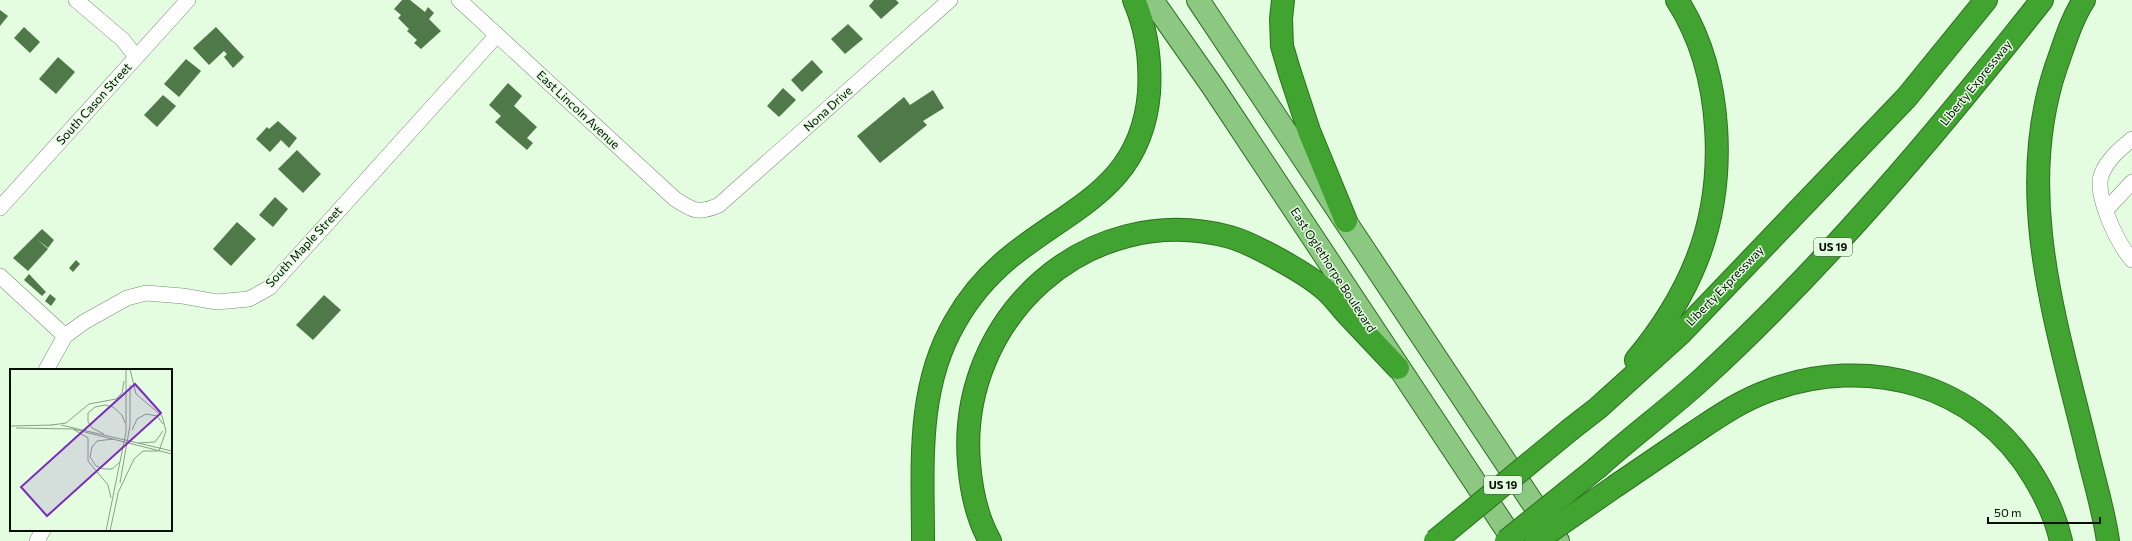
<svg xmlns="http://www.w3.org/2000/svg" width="2132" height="541" font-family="Commissioner,sans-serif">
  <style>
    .building { fill: #4f7948 }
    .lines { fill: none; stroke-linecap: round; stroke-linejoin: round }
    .minor-casing { stroke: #798f75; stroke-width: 16 }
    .primary-casing { stroke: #2d7021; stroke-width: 24 }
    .motorway-casing { stroke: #2d7021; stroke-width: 24 }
    .minor { stroke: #fff; stroke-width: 15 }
    .primary { stroke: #8dc883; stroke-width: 22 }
    .motorway { stroke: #41a430; stroke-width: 22 }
    .motorway-bridge-casing { stroke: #2d7021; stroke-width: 24; stroke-linecap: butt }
    .motorway-bridge { stroke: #41a430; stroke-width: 22 }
    .labels { text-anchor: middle; stroke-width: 3; stroke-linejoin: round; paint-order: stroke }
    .shield { fill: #e4fde0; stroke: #495647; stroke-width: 1 }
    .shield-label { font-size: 11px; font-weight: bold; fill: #070f06 }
    .street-label { font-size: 12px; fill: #070f06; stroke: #e4fde0 }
    .inset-road { fill: none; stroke: #8c9e89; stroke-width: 1 }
    .view { fill: #7b2cbf; fill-opacity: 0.15; stroke: #7b2cbf; stroke-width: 2 }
    .inset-edge { fill: none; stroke: #070f06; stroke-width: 2 }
  </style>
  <rect width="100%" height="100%" fill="#e4fde0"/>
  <g class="building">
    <polygon points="402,0 410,0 425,12 428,7 434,13 429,19 441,31 421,49 414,43 417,40 407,31 409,29 398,18 401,15 394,9"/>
    <polygon points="874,0 896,0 899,3 881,19 869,6"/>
    <polygon points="0,10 8,16 0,26"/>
    <polygon points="848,24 863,39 845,54 831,39"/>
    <polygon points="24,27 40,42 30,53 14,38"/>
    <polygon points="216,27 244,57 233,68 224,57 227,54 224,51 209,65 193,48"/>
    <polygon points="58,57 75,72 56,94 39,79"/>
    <polygon points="186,59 201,71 179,97 164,84"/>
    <polygon points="812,60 823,72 802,92 791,80"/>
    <polygon points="508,83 522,96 514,106 537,127 527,138 533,143 527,150 495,122 501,116 489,105"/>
    <polygon points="783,88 796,100 779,117 767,106"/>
    <polygon points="933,90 944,108 923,121 927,125 880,163 857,136 904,97 910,105"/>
    <polygon points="163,95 176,106 157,127 144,115"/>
    <polygon points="278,121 297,138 289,148 281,140 270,152 256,139 267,127 269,129"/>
    <polygon points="297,150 321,174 303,193 278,169"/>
    <polygon points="275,197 288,209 273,227 259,215"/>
    <polygon points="237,222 256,239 231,266 213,249"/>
    <polygon points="42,229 54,240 48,248 37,239 48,249 28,271 13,258"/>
    <polygon points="76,260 80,264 73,272 69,268"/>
    <polygon points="29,274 46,292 42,296 24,280"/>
    <polygon points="50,294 56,299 51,306 45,301"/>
    <polygon points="324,295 341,310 313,340 296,325"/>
  </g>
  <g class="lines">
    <g class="minor-casing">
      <g id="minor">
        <polyline points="76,0 123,40 136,57"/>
        <path d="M459 0 675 199C693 211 699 214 719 205L950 0"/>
        <path d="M2132 139C2121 148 2108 159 2102 173 2093 194 2118 244 2132 260"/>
        <polyline points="0,208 188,0"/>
        <polyline points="2106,210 2132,182"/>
        <polyline points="0,276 65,336"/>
        <polyline points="46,370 65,336 84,322 127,298 146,293 183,296 217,302 249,299 269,288 497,35"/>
        <polyline points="37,541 43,530"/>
      </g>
    </g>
    <g class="primary-casing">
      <g id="primary">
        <polyline points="1152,0 1213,87 1514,541"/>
        <polyline points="1198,0 1558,541"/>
      </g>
    </g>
    <g class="motorway-casing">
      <g id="motorway">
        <polyline points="1283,0 1281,19 1282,46 1289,70 1309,131 1346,221"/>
        <path d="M2084 0C2071 20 2064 45 2056 67 2012 197 2059 331 2089 458 2096 486 2104 513 2108 541"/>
        <path d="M1636 360C1660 331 1682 297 1696 262 1728 183 1724 73 1677 0"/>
        <polyline points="1571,429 1598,408 1681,333 1907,97 1986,0"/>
        <path d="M1598 467C1631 437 1668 410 1702 379 1827 264 1937 133 2042 0"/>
        <path d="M1617 485C1642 468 1667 451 1692 434 1716 418 1740 401 1768 391 1867 354 1978 383 2034 477 2046 497 2056 518 2061 541"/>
        <path d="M923 541C923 466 916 389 955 322 969 297 988 275 1010 257 1073 206 1141 187 1149 93 1151 60 1147 30 1134 0"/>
        <path d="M990 541C977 518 971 489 969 463 957 319 1087 199 1230 237 1252 243 1306 273 1323 288 1332 295 1339 305 1347 314 1364 332 1381 350 1398 368"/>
      </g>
    </g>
    <use href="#minor" class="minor"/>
    <use href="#primary" class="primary"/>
    <use href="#motorway" class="motorway"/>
    <g class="motorway-bridge-casing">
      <g id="motorway-bridge">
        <polyline points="1435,541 1571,429"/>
        <polyline points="1506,541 1598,467"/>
        <polyline points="1536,541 1617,485"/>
      </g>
    </g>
    <use href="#motorway-bridge" class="motorway-bridge"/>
  </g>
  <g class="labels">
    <g class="shield">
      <rect x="1814" y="238" width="38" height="18" rx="3"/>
      <rect x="1484" y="476" width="38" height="18" rx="3"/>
    </g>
    <g class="shield-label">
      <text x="1833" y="251">US 19</text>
      <text x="1503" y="489">US 19</text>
    </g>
    <g class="street-label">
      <text transform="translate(1976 83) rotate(-51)" y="4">Liberty Expressway</text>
      <text transform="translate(94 104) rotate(-48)" y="4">South Cason Street</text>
      <text transform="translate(828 109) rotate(-42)" y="4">Nona Drive</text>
      <text transform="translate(578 110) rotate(43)" y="4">East Lincoln Avenue</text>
      <text transform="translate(304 247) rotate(-47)" y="4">South Maple Street</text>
      <text transform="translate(1333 270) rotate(57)" y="4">East Oglethorpe Boulevard</text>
      <text transform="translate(1725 286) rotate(-46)" y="4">Liberty Expressway</text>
    </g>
  </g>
  <g transform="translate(10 369)">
    <rect width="162" height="162" fill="#e4fde0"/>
    <path class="inset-road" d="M42 56 56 54 79 35 106 30 112 24 114 12M51 56 162 82M0 57 43 56M6 59 63 60 162 85M63 60 78 69V92L98 116 101 129M122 61 127 50 136 45 147 47 153 55M94 65 82 59 78 53V44L85 38 95 36 103 38 112 46 115 54M103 70 87 72 82 78 80 88 86 97 94 100H102L110 93M128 74 145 73 153 62M110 114 120 56V16M107 126 124 90 133 82H149L156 62 152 47 126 25 120 0M96 162 116 63V0M100 162 108 125"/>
    <path class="view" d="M125 15 151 44 37 147 11 118Z"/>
    <rect width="162" height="162" class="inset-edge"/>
  </g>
  <path d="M1988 517v6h112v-6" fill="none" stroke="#070f06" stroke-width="2"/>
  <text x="1994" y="517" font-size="12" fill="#070f06" stroke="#e4fde0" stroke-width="3" paint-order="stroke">50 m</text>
</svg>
